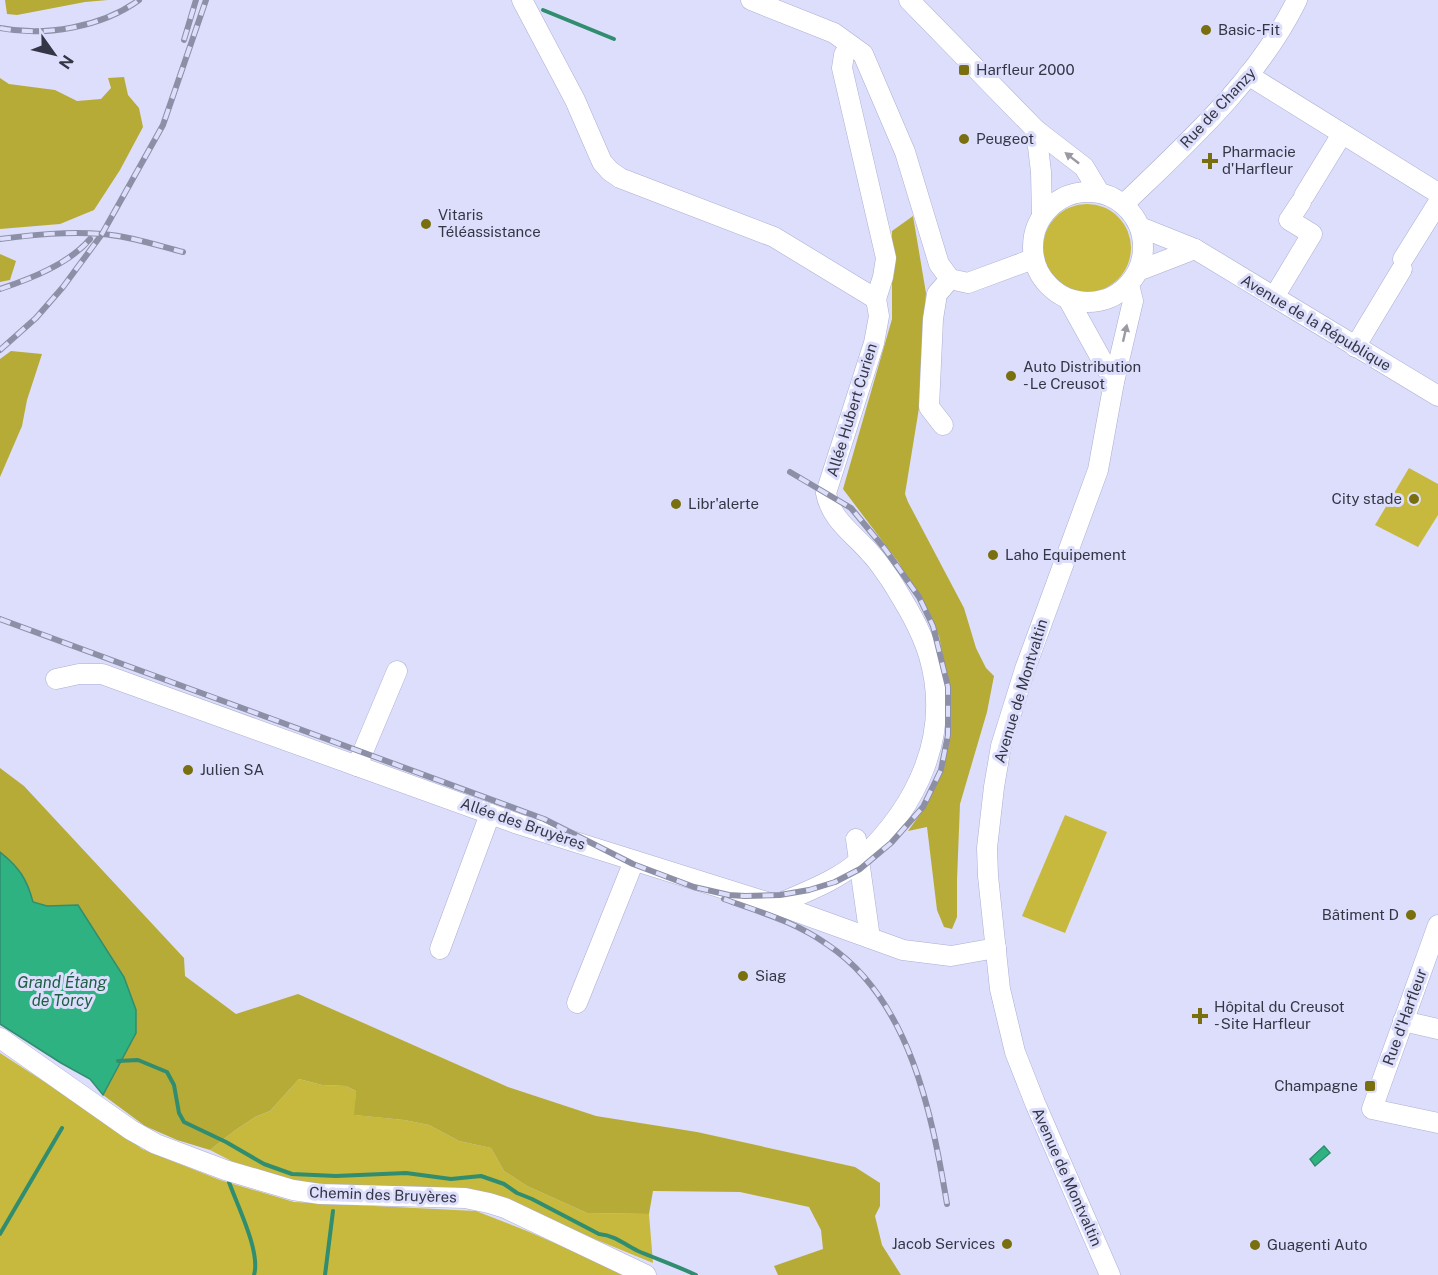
<svg xmlns="http://www.w3.org/2000/svg" width="1438" height="1275" font-family="'Public Sans',sans-serif">
  <style>
    .green { fill: #c7b93e }
    .forest { fill: #b7ab37 }
    .water { fill: #2fb281; stroke: #318d6f; stroke-width: 1.5 }
    .lines { fill: none; stroke-linecap: round; stroke-linejoin: round }
    .stream { stroke: #318d6f; stroke-width: 4 }
    .minor-casing { stroke: #acaed2; stroke-width: 21 }
    .minor { stroke: #fff; stroke-width: 20 }
    .rail-casing { stroke: #8d8fa6; stroke-width: 6 }
    .rail { stroke: #dcdefc; stroke-width: 4; stroke-dasharray: 11; stroke-linecap: butt }
    .oneway { fill: #9a9aa2 }
    .poi-dot { fill: #796f0e; stroke: #dcdefc; stroke-width: 2 }
    .labels { text-anchor: middle; stroke-width: 6; stroke-linejoin: round; paint-order: stroke }
    .poi-label { font-size: 15px; fill: #353645; stroke: #dcdefc; text-anchor: start }
    .street-label { font-size: 15px; fill: #353645; stroke: #dcdefc }
    .water-label { font-size: 16px; font-style: italic; fill: #1e5f45; stroke: #dcdefc }
  </style>
  <rect width="100%" height="100%" fill="#dcdefc"/>
  <g class="green">
    <circle cx="1087" cy="248" r="44"/>
    <polygon points="1409,468 1438,484 1438,515 1418,547 1375,525"/>
    <polygon points="1065,815 1107,832 1065,933 1022,916"/>
    <polygon points="0,1053 108,1123 142,1149 220,1180 294,1202 476,1211 527,1231 628,1275 0,1275"/>
    <polygon points="299,1079 322,1085 346,1086 356,1091 355,1115 404,1120 429,1125 459,1141 491,1148 504,1171 527,1186 587,1213 649,1214 653,1263 480,1192 305,1184 241,1166 210,1150 234,1131 255,1117 270,1111"/>
  </g>
  <g class="forest">
    <polygon points="5,0 108,0 85,2 17,15 7,14"/>
    <polygon points="124,77 128,95 139,108 143,127 120,170 94,210 60,224 0,229 0,78 9,84 55,90 77,101 101,99 111,88 108,78"/>
    <polygon points="913,216 926,293 919,408 905,494 908,502 964,608 976,648 986,668 994,676 987,712 960,804 957,880 957,917 952,929 944,927 937,910 927,827 908,831 923,810 944,769 951,698 939,636 899,563 843,489 892,319 892,231"/>
    <polygon points="0,254 16,261 10,280 0,282"/>
    <polygon points="11,351 42,354 27,400 22,426 0,477 0,359"/>
    <path d="M0 768 24 786 184 958 185 976 236 1014 298 994 508 1087 596 1116 697 1132 855 1167 880 1183V1206L875 1216 882 1245 901 1275H778L774 1266 823 1249 821 1230 809 1207 740 1192 653 1191 649 1214 587 1213 527 1186 504 1171 491 1148 459 1141 429 1125 404 1120 354 1115 356 1091 346 1086 322 1085 299 1079 270 1111 255 1117 234 1131 210 1150 177 1140 145 1126 103 1095 136 1033V1010L124 977 78 906H47L32 902C28 879 18 867 0 852Z"/>
  </g>
  <g class="water">
    <path d="M0 852C19 867 27 879 33 902L47 906 78 905 124 977 136 1010V1033L103 1095 90 1079 61 1063 0 1024Z"/>
    <polygon points="1324,1146 1330,1153 1315,1166 1310,1159"/>
  </g>
  <g class="lines">
    <g class="stream">
      <polyline points="543,10 614,39"/>
      <path d="M118 1061 138 1060 167 1072 174 1085 179 1113 184 1122 226 1142 264 1164 292 1174 336 1176 406 1173 451 1179 481 1176 504 1184 517 1193 532 1199 599 1234C617 1236 623 1244 638 1251 657 1259 677 1266 696 1275"/>
      <path d="M229 1182C237 1205 261 1252 254 1275"/>
      <polyline points="0,1234 62,1128"/>
      <polyline points="325,1275 333,1211"/>
    </g>
    <g class="minor-casing">
      <g id="minor">
        <path d="M522 0 575 100 602 162 610 171 620 178 774 237 876 299 879 316 874 343 826 493C831 520 854 534 871 554 878 561 884 571 890 579 905 603 921 629 929 656 952 735 917 806 860 860 837 881 805 892 776 905"/>
        <polyline points="751,0 834,33 863,54 905,152 939,264 950,279 968,283 1033,259"/>
        <polyline points="909,0 1036,130 1084,167 1099,192"/>
        <polyline points="850,45 844,55 842,68 886,258 883,277 876,299"/>
        <polyline points="1248,75 1438,193"/>
        <polyline points="1036,130 1041,172 1042,216"/>
        <circle cx="1088" cy="247" r="55"/>
        <polyline points="1304,196 1342,134"/>
        <path d="M1124 204C1188 142 1257 81 1297 0"/>
        <polyline points="1140,227 1195,249 1438,396"/>
        <polyline points="1403,259 1438,203"/>
        <polyline points="1138,271 1195,249"/>
        <polyline points="1274,297 1312,234 1289,220 1301,202"/>
        <polyline points="1068,299 1114,382"/>
        <polyline points="1355,347 1402,269"/>
        <polyline points="943,425 929,407 933,319 937,294 950,279"/>
        <polyline points="56,679 79,674 102,674 518,824 792,910 903,950 951,956 996,948"/>
        <polyline points="357,766 397,671"/>
        <polyline points="856,839 870,938"/>
        <polyline points="1438,925 1372,1109 1438,1123"/>
        <polyline points="440,949 490,814"/>
        <polyline points="577,1003 634,861"/>
        <polyline points="1403,1021 1438,1029"/>
        <polyline points="0,1038 131,1130 156,1144 225,1170 293,1190 320,1194 465,1198 489,1203 505,1208 646,1275"/>
        <polyline points="1110,1275 1035,1103 1015,1052 1000,989 988,876 987,848 994,787 1001,746 1025,669 1098,470 1114,382 1133,301 1129,285"/>
      </g>
    </g>
    <use href="#minor" class="minor"/>
    <g class="rail-casing">
      <g id="rail">
        <path d="M0 28C45 37 102 27 139 0"/>
        <polyline points="184,40 196,0"/>
        <path d="M0 239C33 235 68 231 102 234 129 236 156 245 183 252"/>
        <path d="M0 289C30 279 69 264 90 239"/>
        <polyline points="0,350 36,318 63,287 102,234 163,125 206,0"/>
        <polyline points="0,619 544,819 633,864 694,887 729,895 745,896 780,895 809,890 835,882 860,869 891,843 923,807 941,770 948,735 948,687 933,626 919,597 885,549 851,508 790,472"/>
        <path d="M724 899C762 913 794 921 828 945 910 1000 932 1114 947 1204"/>
      </g>
    </g>
    <use href="#rail" class="rail"/>
  </g>
  <defs><path id="oneway-solid" d="M-6-.8H1V-3.2L6.5 0L1 3.2V.8H-6Z" transform="scale(1.5)"/></defs>
  <g class="oneway">
    <use href="#oneway-solid" transform="translate(1072 158) rotate(-142)"/>
    <use href="#oneway-solid" transform="translate(1125 333) rotate(-77)"/>
  </g>
  <g class="poi-dot">
    <circle cx="1206" cy="30" r="6"/>
    <rect x="958" y="64" width="12" height="12" rx="3"/>
    <circle cx="964" cy="139" r="6"/>
    <path d="M1207 152h6v6h6v6h-6v6h-6v-6h-6v-6h6z"/>
    <circle cx="426" cy="224" r="6"/>
    <circle cx="1011" cy="376" r="6"/>
    <circle cx="1414" cy="499" r="6"/>
    <circle cx="676" cy="504" r="6"/>
    <circle cx="993" cy="555" r="6"/>
    <circle cx="188" cy="770" r="6"/>
    <circle cx="1411" cy="915" r="6"/>
    <circle cx="743" cy="976" r="6"/>
    <path d="M1197 1007h6v6h6v6h-6v6h-6v-6h-6v-6h6z"/>
    <rect x="1364" y="1080" width="12" height="12" rx="3"/>
    <circle cx="1007" cy="1244" r="6"/>
    <circle cx="1255" cy="1245" r="6"/>
  </g>
  <g class="labels">
    <g class="poi-label">
      <text x="1218" y="35">Basic-Fit</text>
      <text x="976" y="75">Harfleur 2000</text>
      <text x="976" y="144">Peugeot</text>
      <text x="1222" y="157">Pharmacie<tspan x="1222" dy="17">d'Harfleur</tspan></text>
      <text x="438" y="220">Vitaris<tspan x="438" dy="17">Téléassistance</tspan></text>
      <text x="1023" y="372">Auto Distribution<tspan x="1023" dy="17">- Le Creusot</tspan></text>
      <text x="1402" y="504" text-anchor="end">City stade</text>
      <text x="688" y="509">Libr'alerte</text>
      <text x="1005" y="560">Laho Equipement</text>
      <text x="200" y="775">Julien SA</text>
      <text x="1399" y="920" text-anchor="end">Bâtiment D</text>
      <text x="755" y="981">Siag</text>
      <text x="1214" y="1012">Hôpital du Creusot<tspan x="1214" dy="17">- Site Harfleur</tspan></text>
      <text x="1358" y="1091" text-anchor="end">Champagne</text>
      <text x="995" y="1249" text-anchor="end">Jacob Services</text>
      <text x="1267" y="1250">Guagenti Auto</text>
    </g>
    <g class="street-label">
      <text transform="translate(1218 108) rotate(-47)" y="5">Rue de Chanzy</text>
      <text transform="translate(1316 323) rotate(31)" y="5">Avenue de la République</text>
      <text transform="translate(852 410) rotate(-73)" y="5">Allée Hubert Curien</text>
      <text transform="translate(1021 691) rotate(-73)" y="5">Avenue de Montvaltin</text>
      <text transform="translate(523 824) rotate(19)" y="5">Allée des Bruyères</text>
      <text transform="translate(1405 1017) rotate(-70)" y="5">Rue d'Harfleur</text>
      <text transform="translate(1067 1177) rotate(66)" y="5">Avenue de Montvaltin</text>
      <text transform="translate(383 1195) rotate(2)" y="5">Chemin des Bruyères</text>
    </g>
    <g class="water-label">
      <text x="62" y="988">Grand Étang<tspan x="62" dy="18">de Torcy</tspan></text>
    </g>
  </g>
  <g transform="translate(54 54) rotate(124)" stroke="#dcdefc" stroke-width="4.5" paint-order="stroke">
  <path d="M0-4.5L10 22L0 15L-10 22Z" fill="#353645"/>
  <text y="-9" font-size="16" font-weight="bold" text-anchor="middle" fill="#353645">N</text>
  </g>
</svg>
